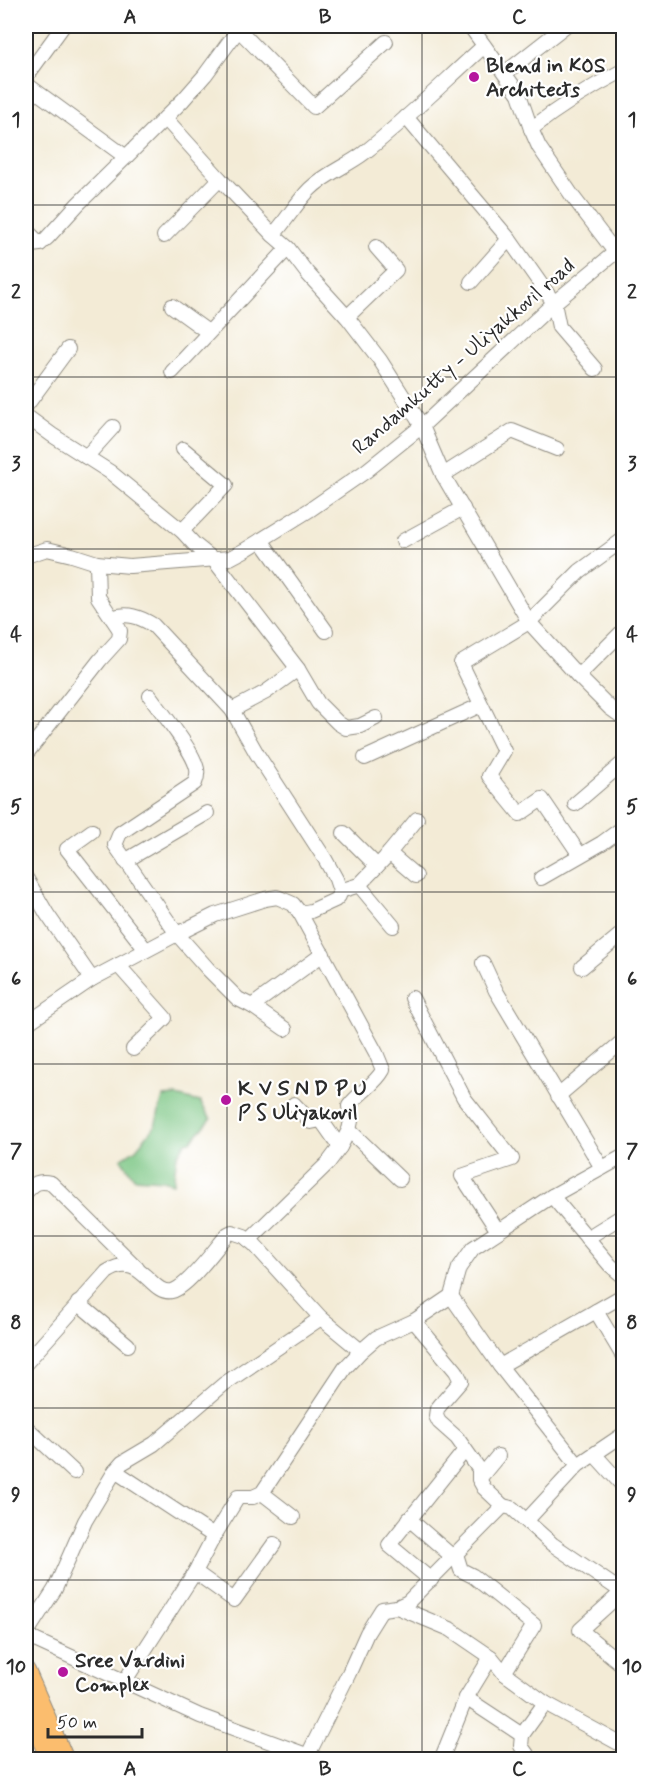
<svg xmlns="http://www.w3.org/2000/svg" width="649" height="1785" font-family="Mynerve,sans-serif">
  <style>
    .green { fill: #7cc684; stroke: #547858; stroke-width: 1.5 }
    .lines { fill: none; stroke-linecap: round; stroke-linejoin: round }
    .minor-casing { stroke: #8f8b80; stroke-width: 16 }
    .major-casing { stroke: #8f8b80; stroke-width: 20 }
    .minor { stroke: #fff; stroke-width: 14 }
    .major { stroke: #fbbd6e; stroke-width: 18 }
    .grid { fill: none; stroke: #2b2b2b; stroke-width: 1.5; stroke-opacity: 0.55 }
    .poi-dot { fill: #b5179e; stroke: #fff; stroke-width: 2 }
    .labels { text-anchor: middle; stroke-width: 4.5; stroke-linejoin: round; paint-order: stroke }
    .poi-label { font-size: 21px; font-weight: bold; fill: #2b2b2b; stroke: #fff; text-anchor: start }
    .street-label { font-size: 21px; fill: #2b2b2b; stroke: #fff }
    .neatline { fill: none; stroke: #2b2b2b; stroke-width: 2 }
    .grid-label { font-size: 20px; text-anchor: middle; font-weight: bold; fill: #2b2b2b }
  </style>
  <rect width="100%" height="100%" fill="#fff"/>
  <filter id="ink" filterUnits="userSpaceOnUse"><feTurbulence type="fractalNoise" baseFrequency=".0167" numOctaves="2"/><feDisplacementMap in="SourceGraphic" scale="12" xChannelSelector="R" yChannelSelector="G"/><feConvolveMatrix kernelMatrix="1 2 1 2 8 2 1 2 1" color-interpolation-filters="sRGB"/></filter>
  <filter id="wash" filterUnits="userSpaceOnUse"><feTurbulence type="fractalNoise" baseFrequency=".008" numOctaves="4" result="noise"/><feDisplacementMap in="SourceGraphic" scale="24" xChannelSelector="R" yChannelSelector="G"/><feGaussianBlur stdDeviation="1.35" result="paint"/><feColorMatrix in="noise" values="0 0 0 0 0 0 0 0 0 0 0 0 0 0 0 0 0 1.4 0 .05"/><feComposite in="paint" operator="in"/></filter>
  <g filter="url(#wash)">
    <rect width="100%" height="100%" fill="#f3ebd6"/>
    <polygon class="green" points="176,1096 200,1102 211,1119 191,1141 186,1142 177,1156 173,1183 162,1180 134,1178 121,1159 136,1149 155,1126 163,1097"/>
  </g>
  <g filter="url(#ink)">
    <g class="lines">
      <g class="minor-casing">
        <g id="minor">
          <polyline points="470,26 519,94 531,129 539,147 573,197 615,252"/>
          <polyline points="239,30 314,107 386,42"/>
          <polyline points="505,73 565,26"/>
          <polyline points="26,77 63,26"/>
          <polyline points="26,84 126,157 183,100 205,75 241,26"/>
          <polyline points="406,117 509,239 554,303 559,327 595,369"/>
          <polyline points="165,118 220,179 273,235 288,248 307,273 347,317 380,360 422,426 443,475 529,622 578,676 610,708 624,718"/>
          <path d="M531 129C560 106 591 87 624 70"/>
          <polyline points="26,230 40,244"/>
          <path d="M273 235C287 220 296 203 310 189 325 174 347 166 364 153 406 120 444 82 484 46"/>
          <polyline points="164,236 220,179"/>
          <polyline points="26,243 31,245 40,244 47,238 78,204 126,157"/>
          <polyline points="471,282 509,239"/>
          <polyline points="172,306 208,332"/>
          <polyline points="347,317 396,270 376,247"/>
          <polyline points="172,372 288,248"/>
          <polyline points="26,406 68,349"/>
          <polyline points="26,416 52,435 110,472 182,531 194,544 214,560 298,669 318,703 338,723 346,728 360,726 376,718"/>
          <polyline points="86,457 113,427"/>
          <polyline points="443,475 512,431 557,449"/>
          <polyline points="182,531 226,485 183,449"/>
          <polyline points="261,540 326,631"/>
          <polyline points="403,541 463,508"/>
          <polyline points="26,556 47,549 72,555 97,563 130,566 230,558 245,550 311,509 366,471 422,426 554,303 624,245"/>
          <path d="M112 618C127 612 140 617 153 625L232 710 257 754 325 859 336 879 340 891 339 896 335 900 311 911 300 913"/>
          <polyline points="578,676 624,630"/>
          <path d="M150 696C162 713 193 750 197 769 198 775 197 778 195 783L120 833 115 845 177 934 208 969 238 999 252 1006"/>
          <polyline points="232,710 266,692 298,669"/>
          <polyline points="26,754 100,660 119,639 120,631 118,627 98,597 97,563"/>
          <polyline points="365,758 481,705"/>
          <polyline points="575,804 624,762"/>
          <polyline points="92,831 67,849 146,950"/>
          <polyline points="344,833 377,866"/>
          <polyline points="389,853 416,876"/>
          <polyline points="580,855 542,799 520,814 489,776 504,751 461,663 529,622 580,571 624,539"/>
          <polyline points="125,861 207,813"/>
          <polyline points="26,878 47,914 92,979"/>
          <polyline points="541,878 602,843 624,827"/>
          <polyline points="359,885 393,926"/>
          <polyline points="340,891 359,885 385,858 417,819"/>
          <polyline points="483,963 496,991 602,1168"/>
          <polyline points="118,965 165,1018 133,1049"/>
          <polyline points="582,967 624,932"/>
          <polyline points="412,998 464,1098 512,1159 462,1176 498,1231"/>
          <path d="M26 1024 92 979 177 934 215 915 265 899 277 897 293 904 300 913 376 1053 383 1070C375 1085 359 1092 349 1106L351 1121 349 1130 340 1147 328 1163 249 1240"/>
          <polyline points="285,1029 252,1006 323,954"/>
          <polyline points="558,1096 624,1040"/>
          <polyline points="294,1104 311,1122 321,1120 340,1147"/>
          <polyline points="349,1130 400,1179"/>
          <path d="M26 1192C35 1183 38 1180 51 1183L137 1268"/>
          <polyline points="552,1196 610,1265 624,1277"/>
          <polyline points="587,1238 624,1215"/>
          <polyline points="451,1296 500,1366 578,1465"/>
          <polyline points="78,1303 128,1345"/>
          <polyline points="596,1311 624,1358"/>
          <polyline points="414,1321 456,1371 461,1381 441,1404 437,1409 436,1416 439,1422 457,1438 479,1469 479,1479 484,1488 503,1506"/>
          <path d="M26 1363 107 1272C141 1249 150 1296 172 1291 188 1287 216 1248 228 1234L232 1232 244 1236 254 1244 321 1318 361 1351 376 1338 414 1321 451 1296 459 1268 473 1248 552 1196 624 1156"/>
          <polyline points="500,1366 624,1295"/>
          <polyline points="26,1427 74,1472"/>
          <polyline points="595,1455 624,1487"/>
          <polyline points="115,1471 214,1536 195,1572 124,1682"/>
          <polyline points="479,1479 498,1456"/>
          <polyline points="262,1493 293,1517"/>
          <polyline points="409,1519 453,1557"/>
          <polyline points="527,1520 578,1465 624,1434"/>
          <polyline points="214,1536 238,1497 253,1497 262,1493 345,1368 361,1351"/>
          <polyline points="456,1554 461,1570 473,1576 534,1625 504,1673"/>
          <polyline points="195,1572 234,1600 274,1544"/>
          <polyline points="431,1580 389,1545 465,1450"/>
          <polyline points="622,1592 580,1630 624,1666"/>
          <polyline points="397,1607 450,1629 491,1657 504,1673 545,1703 624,1746"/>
          <polyline points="26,1634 55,1589 85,1521 115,1471 122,1463 154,1444 224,1384 321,1318"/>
          <polyline points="26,1636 200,1716 320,1760"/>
          <polyline points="466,1698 522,1735"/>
          <polyline points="308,1755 349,1673 367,1633 382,1609 397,1607 408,1602 503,1506 512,1508 552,1544 624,1593"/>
          <polyline points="441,1760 466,1698 491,1657"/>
          <polyline points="531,1760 521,1746 522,1735 545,1703"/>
        </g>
      </g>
      <g class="major-casing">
        <g id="major">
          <polyline points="26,1671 65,1760"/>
          <polyline points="30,1712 50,1760"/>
        </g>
      </g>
      <use href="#minor" class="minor"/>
      <use href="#major" class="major"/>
    </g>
  </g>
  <path class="grid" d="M227 26V1760M422 26V1760M26 205H624M26 377H624M26 549H624M26 721H624M26 892H624M26 1064H624M26 1236H624M26 1408H624M26 1580H624"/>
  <g class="poi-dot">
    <circle cx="474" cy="77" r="6"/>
    <circle cx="226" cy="1100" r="6"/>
    <circle cx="63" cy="1672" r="6"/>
  </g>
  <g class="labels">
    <g class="poi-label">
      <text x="486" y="72">Blend in KOS<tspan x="486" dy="24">Architects</tspan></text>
      <text x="238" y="1095">K V S N D P U<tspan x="238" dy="24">P S Uliyakovil</tspan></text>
      <text x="75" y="1667">Sree Vardini<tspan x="75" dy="24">Complex</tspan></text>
    </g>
    <g class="street-label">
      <text transform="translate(463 356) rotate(-41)" y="7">Randamkutty - Uliyakkovil road</text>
    </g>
  </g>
  <rect width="649" height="1785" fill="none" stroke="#fff" stroke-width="66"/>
  <path d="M48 1728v9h94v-9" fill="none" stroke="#2b2b2b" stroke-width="3"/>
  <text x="57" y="1728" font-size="18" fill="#2b2b2b" stroke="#ffffff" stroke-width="4.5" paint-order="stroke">50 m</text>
  <rect x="33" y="33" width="583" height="1719" class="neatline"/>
  <g class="grid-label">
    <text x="130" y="23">A</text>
    <text x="325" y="23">B</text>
    <text x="519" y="23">C</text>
    <text x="16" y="126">1</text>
    <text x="632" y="126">1</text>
    <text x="16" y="298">2</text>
    <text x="632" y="298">2</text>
    <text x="16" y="470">3</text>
    <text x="632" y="470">3</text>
    <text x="16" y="641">4</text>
    <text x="632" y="641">4</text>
    <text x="16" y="813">5</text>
    <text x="632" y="813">5</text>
    <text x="16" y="985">6</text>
    <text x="632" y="985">6</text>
    <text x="16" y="1157">7</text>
    <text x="632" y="1157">7</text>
    <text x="16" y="1329">8</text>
    <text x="632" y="1329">8</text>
    <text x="16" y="1501">9</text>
    <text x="632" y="1501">9</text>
    <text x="16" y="1673">10</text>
    <text x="632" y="1673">10</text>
    <text x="130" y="1775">A</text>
    <text x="325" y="1775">B</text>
    <text x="519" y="1775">C</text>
  </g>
</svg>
